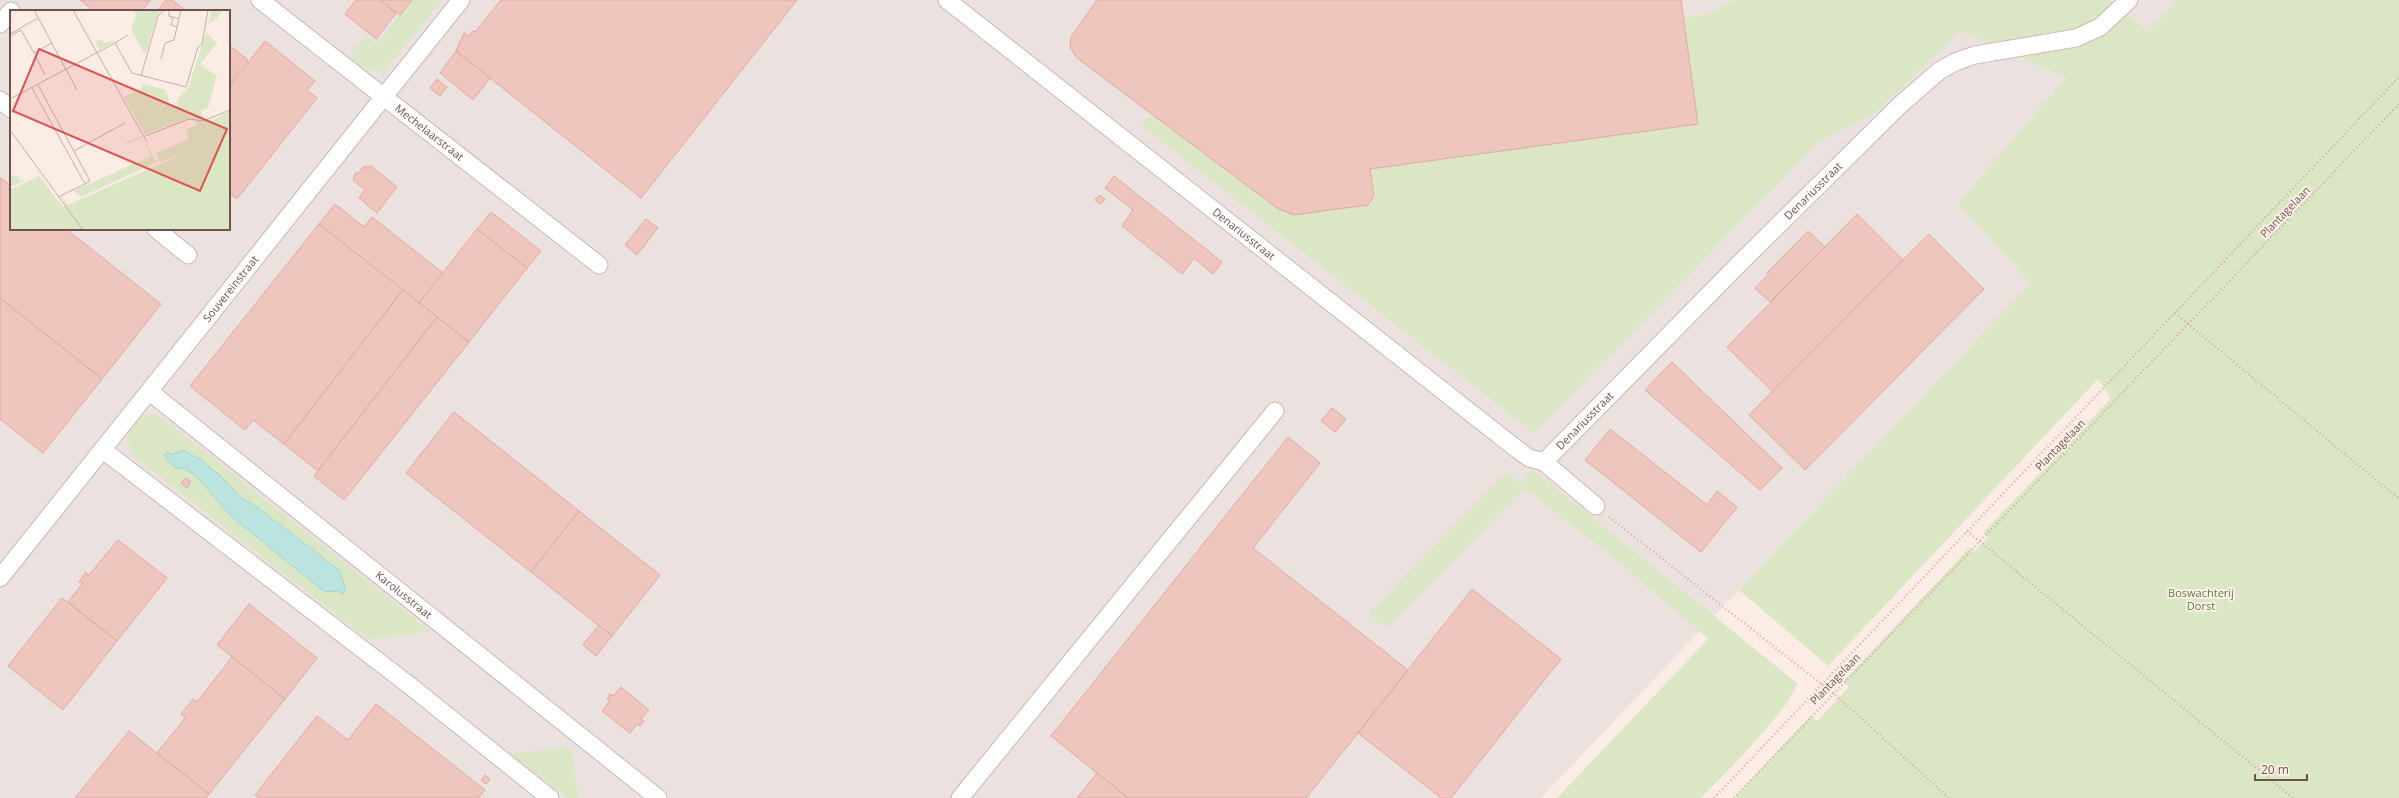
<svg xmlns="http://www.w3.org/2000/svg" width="2399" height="798" font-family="'Open Sans',sans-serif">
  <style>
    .industrial { fill: #ebe2df; fill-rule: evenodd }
    .green { fill: #dbe7c4; fill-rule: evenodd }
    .water { fill: #bbe3df; stroke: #a2d4d0 }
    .building { fill: #eec6be; stroke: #e0a9a0 }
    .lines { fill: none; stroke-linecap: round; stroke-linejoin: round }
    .minor-casing { stroke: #ceb5af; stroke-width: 19 }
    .path { stroke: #d3a9a2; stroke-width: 2.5; stroke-dasharray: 1 3; stroke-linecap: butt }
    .minor { stroke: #fff; stroke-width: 17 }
    .labels { text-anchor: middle; stroke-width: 3.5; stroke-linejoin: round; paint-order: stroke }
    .street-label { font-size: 11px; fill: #72504c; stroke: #fef2eb }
    .park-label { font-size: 11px; fill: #5f7744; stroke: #fef2eb }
    .inset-road { fill: none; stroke: #c4aea8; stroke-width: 1 }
    .view { fill: #dd5253; fill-opacity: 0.15; stroke: #dd5253; stroke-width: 2 }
    .inset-edge { fill: none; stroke: #72504c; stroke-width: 2 }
  </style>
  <rect width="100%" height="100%" fill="#fbede5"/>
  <g class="industrial">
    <path d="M0 0H1246L1141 125 1818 141 1874 114 1961 31 2067 79 1958 204 2031 283 1541 798H0ZM11 11H229V229H11Z"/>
    <polygon points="1647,0 1735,0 1704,15 1650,21"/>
    <polygon points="2109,0 2177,0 2149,32"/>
  </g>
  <g class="green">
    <path d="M411 0H442L384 71C369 73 361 66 350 57L365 35 377 44Z"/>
    <polygon points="1246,0 1650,21 1704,15 1735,0 2109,0 2149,32 2177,0 2399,0 2399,798 1734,798 1810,716 1817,721 1849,687 1843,682 1969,548 1974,552 1988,537 1983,533 2111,398 2098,379 1828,666 1739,590 2031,283 1958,204 2066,78 1961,31 1874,114 1818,142 1534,433 1141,125"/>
    <path d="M153 414 167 422 430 631 369 640 136 458 130 450C123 431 134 418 153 414ZM177 452 203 461 227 482 239 496 258 508 292 536 310 547 343 583V594L338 591 326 592 321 589 231 516 197 477 186 469 170 463 168 457Z"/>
    <path d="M1532 469 1797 683C1791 709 1722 776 1701 798H1557L1708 639 1630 571 1525 488 1387 628 1368 614 1506 473 1520 484Z"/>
    <polygon points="567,747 572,751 578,798 568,798 511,754"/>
  </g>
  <polygon class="water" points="183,450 203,461 227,482 239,496 258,508 339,570 346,590 343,594 338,591 326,592 321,589 231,516 197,477 186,469 174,467 164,455 167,452 171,455"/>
  <g class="building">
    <polygon points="80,0 151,0 142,11 94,11"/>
    <polygon points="166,0 172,0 186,11 157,11"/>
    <polygon points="356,0 380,0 396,13 376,39 345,14"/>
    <polygon points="380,0 412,0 400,15"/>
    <polygon points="501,0 797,0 641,198 456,51 464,33 469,36 472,31 475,32"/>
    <polygon points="1097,0 1681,0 1698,124 1370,169 1374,196 1368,205 1293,215 1277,208 1077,58 1070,47 1071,37"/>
    <polygon points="265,41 315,81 307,90 317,98 237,199 229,193 229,87"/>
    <polygon points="229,45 248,60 229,85"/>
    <polygon points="456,51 490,78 473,100 440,73"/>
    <polygon points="437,79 447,87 440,96 430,88"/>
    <polygon points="371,166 397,187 377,213 359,198 365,190 353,180 356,172 358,174 363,167"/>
    <polygon points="1114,176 1222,262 1213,274 1194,258 1182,274 1122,226 1133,210 1105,188"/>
    <polygon points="0,177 11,186 11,229 66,229 161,304 102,379 0,298"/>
    <polygon points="1099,195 1105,199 1101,204 1095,200"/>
    <polygon points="335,204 364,227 372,217 443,273 419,303 319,224"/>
    <polygon points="491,212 541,251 527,268 477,229"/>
    <polygon points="1857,214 1903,260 1773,392 1727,347"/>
    <polygon points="646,219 658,228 637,255 625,245"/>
    <polygon points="319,224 403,290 284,444 253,420 245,430 190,386"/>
    <polygon points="477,229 527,268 469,342 419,303"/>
    <polygon points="1808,231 1825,247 1770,302 1755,288 1769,274 1767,273"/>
    <polygon points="1929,234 1984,289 1805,470 1749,415"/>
    <polygon points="403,290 437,317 318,471 284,444"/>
    <polygon points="0,298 102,379 43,453 0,419"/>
    <polygon points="437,317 469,342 344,500 314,476"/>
    <polygon points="1672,362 1782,468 1760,490 1645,390"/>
    <polygon points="1332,408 1346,419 1335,432 1321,421"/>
    <polygon points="454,412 579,511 531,572 406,473"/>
    <polygon points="1610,429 1707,505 1717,491 1737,507 1701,552 1585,460"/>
    <polygon points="1288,437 1320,463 1253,548 1408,670 1306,798 1128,798 1051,736"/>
    <polygon points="186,478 191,482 187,488 181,483"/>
    <polygon points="579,511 660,575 612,636 531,572"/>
    <polygon points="118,540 167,578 117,641 68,602 83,583 79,582 86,572 88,576"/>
    <polygon points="1472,589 1561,659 1451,798 1441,798 1358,733"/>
    <polygon points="62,598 117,641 63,710 8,666"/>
    <polygon points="249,604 317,658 285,699 217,645"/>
    <polygon points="599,625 612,636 596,656 583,645"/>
    <polygon points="232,657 285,699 209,794 157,753 185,718 181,714 193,699 197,702"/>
    <polygon points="621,687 649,710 641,719 644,721 640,726 637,724 630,733 602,711 610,701 607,699 610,694 613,696"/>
    <polygon points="376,704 485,790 478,798 259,798 255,795 317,716 348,740"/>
    <polygon points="129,731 209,794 206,798 75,798"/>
    <polygon points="1097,773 1128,798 1077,798"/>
    <polygon points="485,775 490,779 486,784 481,780"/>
  </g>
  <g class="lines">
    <g class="minor-casing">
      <g id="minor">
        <path id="s1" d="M260 0 599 265"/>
        <path id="s2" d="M947 0 1518 450 1529 458 1544 462 1596 506"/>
        <polyline points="0,24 11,11"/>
        <polyline points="0,100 11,109"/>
        <polyline points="156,229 188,255"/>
        <path id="s3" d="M150 392 658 798"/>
        <polyline points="103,450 409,685 550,798"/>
        <path id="s4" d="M1544 462 1740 263 1900 105 1939 71 1955 62 1975 55 2076 38 2100 27 2129 0"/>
        <path id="s5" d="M0 578 461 0"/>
        <polyline points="960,798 1275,411"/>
      </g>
    </g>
    <g class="path">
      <polyline points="2175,313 2399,499"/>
      <polyline points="1609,517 1833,693 1949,798"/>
      <polyline points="1967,531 2293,798"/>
      <polyline points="1714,798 2399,77"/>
      <polyline points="1734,798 2399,104"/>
    </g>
    <use href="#minor" class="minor"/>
  </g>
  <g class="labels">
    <g class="street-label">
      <text dy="4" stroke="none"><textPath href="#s1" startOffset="215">Mechelaarstraat</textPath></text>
      <text dy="4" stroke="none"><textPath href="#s4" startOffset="382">Denariusstraat</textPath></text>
      <text transform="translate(2285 212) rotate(-46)" y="4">Plantagelaan</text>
      <text dy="4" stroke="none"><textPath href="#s2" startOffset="378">Denariusstraat</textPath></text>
      <text dy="4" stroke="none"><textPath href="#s5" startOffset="370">Souvereinstraat</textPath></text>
      <text dy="4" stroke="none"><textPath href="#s4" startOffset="58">Denariusstraat</textPath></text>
      <text transform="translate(2060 445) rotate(-46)" y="4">Plantagelaan</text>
      <text dy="4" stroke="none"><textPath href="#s3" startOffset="325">Karolusstraat</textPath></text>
      <text transform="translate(1835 679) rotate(-46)" y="4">Plantagelaan</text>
    </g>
    <g class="park-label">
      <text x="2201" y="597">Boswachterij<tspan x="2201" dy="13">Dorst</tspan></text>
    </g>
  </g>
  <g transform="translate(10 10)">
    <rect width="220" height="220" fill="#fbede5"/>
    <path d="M123 0H152L147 6 137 40 134 43 121 20 126 5ZM202 0H213L207 9 198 14ZM196 23 207 33 190 54 207 66 198 98 190 101 196 113 220 101V220H0V180L29 166 53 197 57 195 52 189V186L58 195 181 140 150 152 146 143 179 129 176 120 188 114 182 107 135 124 114 87 129 79 140 98 130 79 133 77 131 73 155 80 159 90 158 95 166 97 169 87 178 78ZM91 29 95 33 103 30 104 32 89 40 85 31ZM131 126 147 152 71 187 63 181 141 146 132 128 117 134 116 132ZM7 165 10 171 16 170 0 177V167Z" fill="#dbe7c4"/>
    <path class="inset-road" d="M24 0 67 80M63 0 137 132M159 0V6L169 9M163 7 161 15 167 17M0 24 28 8M0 26 11 20 24 43 42 33M105 33 118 25M24 43 35 65M151 49 155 33 164 30 171 0M131 66 148 6 154 0M28 75 80 171 75 174M22 78 75 174 48 187M0 89 105 33 122 63 176 77 188 37 192 34 198 0M0 120 73 220M135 126 179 109 193 111 220 100M64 141 115 113"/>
    <path class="view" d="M29 39 217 119 190 181 3 101Z"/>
    <rect width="220" height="220" class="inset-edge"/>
  </g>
  <path d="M2255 774v6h52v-6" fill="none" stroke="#72504c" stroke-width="2"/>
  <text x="2261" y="774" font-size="12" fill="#72504c" stroke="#fef2eb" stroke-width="3" paint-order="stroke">20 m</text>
</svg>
